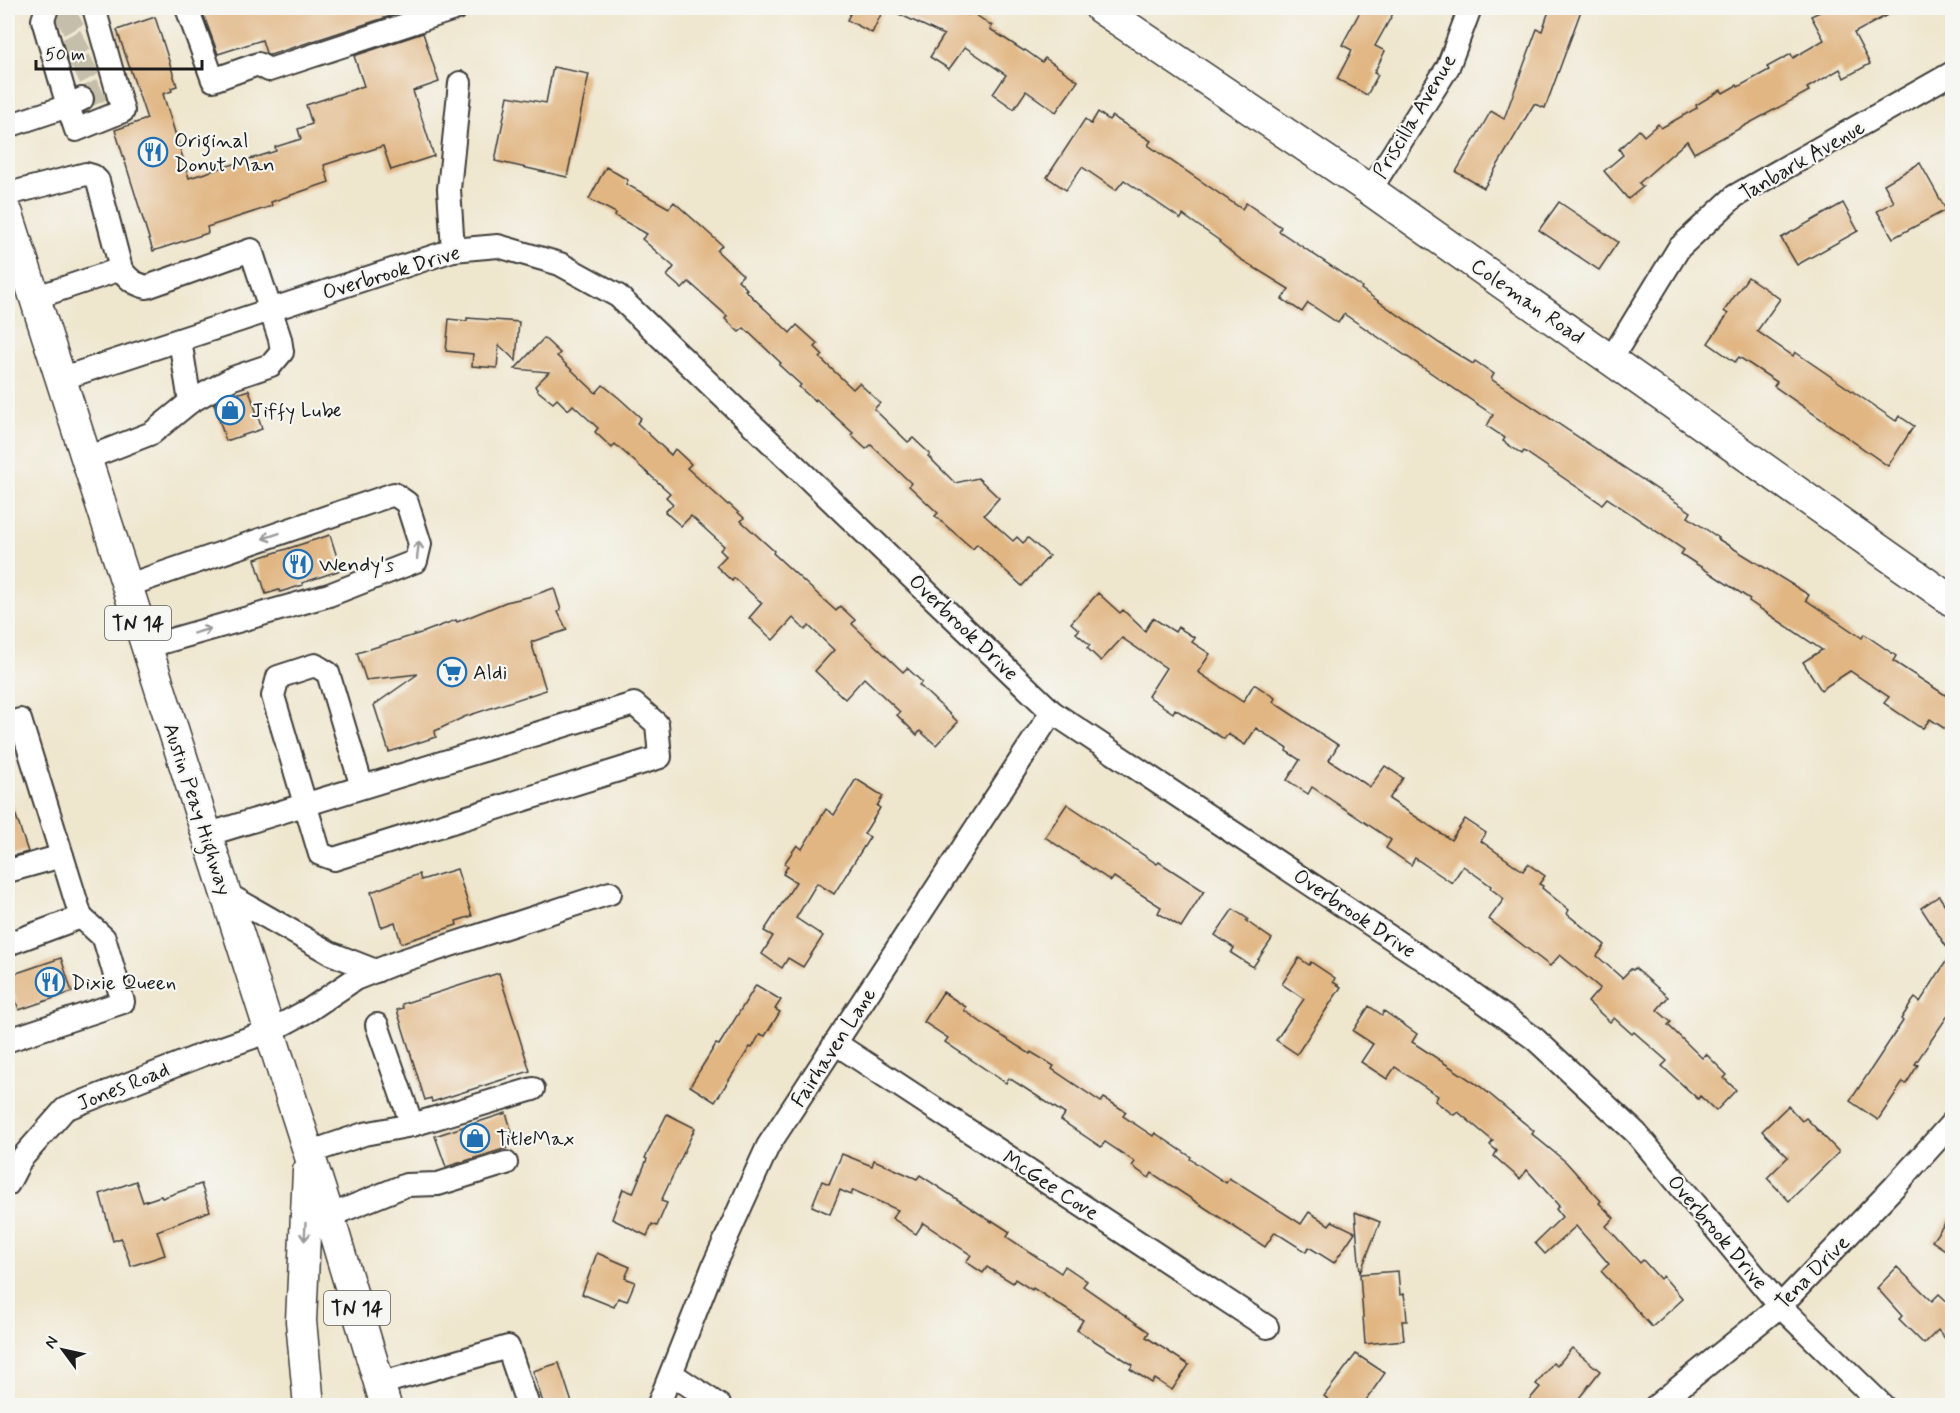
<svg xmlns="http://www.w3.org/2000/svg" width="1960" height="1413" font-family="Mynerve,sans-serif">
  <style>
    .building { fill: #e1b683 }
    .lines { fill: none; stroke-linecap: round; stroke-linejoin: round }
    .minor-tunnel { stroke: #c5beaa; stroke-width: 22; stroke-dasharray: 22 11; stroke-linecap: butt }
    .minor-casing { stroke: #3c3a37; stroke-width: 26 }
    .major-casing { stroke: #3c3a37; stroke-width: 33 }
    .minor { stroke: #fff; stroke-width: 22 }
    .major { stroke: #fff; stroke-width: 30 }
    .oneway { stroke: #999 }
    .labels { text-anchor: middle; stroke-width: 4.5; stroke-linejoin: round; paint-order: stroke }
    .shield { fill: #f6f6f2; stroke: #5d5d5c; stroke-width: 1.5 }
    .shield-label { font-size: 20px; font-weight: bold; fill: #1c1c1c }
    .street-label { font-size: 21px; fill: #1c1c1c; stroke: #f6f6f2 }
    .poi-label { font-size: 21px; fill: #1c1c1c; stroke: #f6f6f2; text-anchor: start }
  </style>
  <rect width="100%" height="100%" fill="#f6f6f2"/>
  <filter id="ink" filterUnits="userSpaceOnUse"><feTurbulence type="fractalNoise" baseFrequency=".0167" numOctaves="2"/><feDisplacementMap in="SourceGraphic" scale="12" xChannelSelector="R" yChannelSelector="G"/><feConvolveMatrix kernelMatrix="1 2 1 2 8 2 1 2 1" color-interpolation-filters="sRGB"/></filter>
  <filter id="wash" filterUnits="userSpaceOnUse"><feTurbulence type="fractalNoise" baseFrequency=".008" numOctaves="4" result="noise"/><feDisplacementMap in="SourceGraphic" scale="24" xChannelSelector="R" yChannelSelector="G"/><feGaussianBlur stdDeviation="1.35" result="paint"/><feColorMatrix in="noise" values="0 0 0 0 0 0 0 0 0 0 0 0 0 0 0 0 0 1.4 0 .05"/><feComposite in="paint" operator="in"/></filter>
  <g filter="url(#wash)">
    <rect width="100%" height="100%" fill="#efe6ce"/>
    <g id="blocks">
      <g class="building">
        <polygon points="201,8 415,8 270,55 266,53 262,40 218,54"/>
        <polygon points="853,8 884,8 872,33 847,20"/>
        <polygon points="886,8 957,8 968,15 970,11 992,26 990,29 1024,51 1025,50 1042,62 1045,58 1078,81 1056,112 1026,91 1014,109 993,94 1006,75 965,47 949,69 930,57 944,35"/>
        <polygon points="1362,8 1396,8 1375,46 1385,51 1374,73 1378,75 1367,95 1337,79 1352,50 1342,45"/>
        <polygon points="1550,8 1582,8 1545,108 1534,104 1484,188 1456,172 1491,111 1504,119 1537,29 1542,31"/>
        <polygon points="1828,8 1900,8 1854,33 1870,64 1844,78 1840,69 1807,88 1809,91 1694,153 1687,141 1639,183 1643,187 1628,199 1604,171 1623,155 1619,149 1639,130 1644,136 1658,124 1661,128 1697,108 1696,105 1721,90 1723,93 1737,85 1738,87 1769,70 1767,67 1791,54 1793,58 1824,40 1811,16"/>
        <polygon points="155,17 177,86 171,88 172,91 163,94 189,178 276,151 275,147 301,139 298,129 312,124 306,105 364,86 354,56 423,33 439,82 413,91 434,156 391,170 383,146 324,165 329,182 271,202 272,206 207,227 208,233 153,251 115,130 147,119 117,30"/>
        <polygon points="553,67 589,74 567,177 495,161 508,96 546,103"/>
        <polygon points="1098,112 1109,120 1112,116 1151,141 1148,145 1242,209 1246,203 1281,227 1279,231 1362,287 1361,289 1439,343 1473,364 1475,361 1494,374 1491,379 1691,512 1688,517 1719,538 1718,539 1809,595 1806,600 1862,638 1864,634 1896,656 1893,661 1953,700 1953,734 1930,719 1923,728 1918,726 1884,703 1889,697 1850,671 1821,690 1803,662 1822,650 1749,601 1750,599 1681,554 1684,550 1607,498 1602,504 1524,451 1522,454 1503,441 1505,438 1487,426 1493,415 1344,314 1338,323 1308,303 1302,312 1282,299 1289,289 1240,259 1219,242 1220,241 1183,215 1181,219 1124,180 1116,190 1082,167 1066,190 1047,177 1085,119 1091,124"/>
        <polygon points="1920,163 1946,210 1893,238 1877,211 1894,202 1884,184"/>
        <polygon points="606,167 628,180 626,184 669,208 674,202 722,245 717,251 743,275 738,280 747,289 745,290 790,333 797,325 818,344 815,347 823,355 820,358 853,389 859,383 880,403 874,409 908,442 913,438 930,454 928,456 955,483 978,478 999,498 984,515 1013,541 1017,537 1023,543 1028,538 1049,556 1022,586 977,544 973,549 935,516 938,513 909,486 911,483 871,445 866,449 851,435 853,433 816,399 815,401 799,387 801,385 779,365 781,363 744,328 739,332 725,319 727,316 689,282 682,289 667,276 674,267 642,239 647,234 615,216 616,213 589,199"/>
        <polygon points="1559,202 1618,242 1599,270 1539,230"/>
        <polygon points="1843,203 1858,231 1797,265 1781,238"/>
        <polygon points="1748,277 1780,299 1757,331 1793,356 1795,352 1896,421 1899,416 1914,426 1888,466 1774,386 1777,382 1739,357 1735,362 1708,343 1728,314 1724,311"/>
        <polygon points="467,318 519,322 516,361 499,345 497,368 472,366 473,354 446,351 449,319 467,321"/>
        <polygon points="544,338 560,353 557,356 596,393 603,385 619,398 641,418 637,423 671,455 675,449 691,464 687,468 728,505 729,504 744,518 741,521 774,551 773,553 836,611 840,606 855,620 852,624 903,672 907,668 922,682 919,685 958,722 936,745 920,731 917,735 897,715 900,712 864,678 845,699 815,671 834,650 809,626 805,630 793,618 773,640 749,618 762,603 734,578 732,581 716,566 726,556 720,550 724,546 691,516 681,526 665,512 673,504 666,497 670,493 615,444 612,448 595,432 598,428 573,405 568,410 557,399 553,403 538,391 535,386 549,372 515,369"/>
        <polygon points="249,390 262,429 226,441 214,404 227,397"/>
        <polygon points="330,535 341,570 302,583 303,585 280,592 279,590 266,594 255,559"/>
        <polygon points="554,588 561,610 558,612 567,630 531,642 546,690 464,717 435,731 436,737 389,752 374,705 418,674 366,680 357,653 424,632 456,620 457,622 506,602 528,597"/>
        <polygon points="1098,593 1120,613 1123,610 1145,631 1153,618 1175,632 1178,627 1195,638 1192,642 1210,654 1198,672 1243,702 1254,684 1275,698 1273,702 1338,745 1329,760 1370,787 1385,766 1403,778 1389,799 1451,840 1465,819 1486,833 1481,841 1523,871 1528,864 1545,876 1539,884 1543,886 1542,888 1569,910 1567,914 1605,945 1597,956 1622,978 1631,969 1633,970 1635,968 1668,997 1657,1010 1671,1022 1668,1025 1702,1058 1706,1054 1727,1075 1724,1078 1736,1090 1716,1111 1700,1096 1698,1099 1662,1066 1667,1061 1634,1032 1632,1034 1614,1018 1610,1022 1588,1002 1600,988 1560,955 1550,966 1489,919 1504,899 1490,888 1491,886 1463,866 1452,883 1415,858 1411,865 1386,848 1391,840 1312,787 1308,794 1287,780 1300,760 1286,751 1287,748 1256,728 1245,745 1228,734 1224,739 1175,709 1173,713 1148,696 1166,668 1122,638 1101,661 1087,648 1090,645 1076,633 1079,630 1071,623"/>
        <polygon points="856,779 883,796 877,806 880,808 864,834 870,837 834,894 817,883 796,918 823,936 803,967 788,958 782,968 762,954 773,936 764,931 796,882 783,874 788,866 784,864 797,845 802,849 826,809 834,815"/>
        <polygon points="11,801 28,852 8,857 8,802"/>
        <polygon points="1067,804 1157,864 1159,862 1204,891 1181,927 1158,913 1161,907 1114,877 1111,881 1045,837"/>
        <polygon points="457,869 472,916 456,921 457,925 401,943 395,922 381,927 371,892 419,874 421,880"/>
        <polygon points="1939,896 1953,917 1953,1008 1915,1064 1918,1065 1906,1084 1903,1082 1878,1120 1850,1101 1903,1021 1901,1019 1912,1002 1915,998 1920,1002 1951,954 1921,908"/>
        <polygon points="1233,909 1248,919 1246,921 1272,939 1253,967 1231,953 1234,948 1215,935"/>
        <polygon points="61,958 72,992 19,1010 8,976"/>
        <polygon points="1299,958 1309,965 1311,962 1335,978 1333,982 1341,987 1297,1054 1276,1040 1304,999 1282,984"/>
        <polygon points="499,973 530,1071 432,1102 431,1098 425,1100 397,1010 403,1008 402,1004"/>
        <polygon points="756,985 781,1000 775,1009 780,1012 765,1036 760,1034 752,1048 750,1047 715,1102 690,1086 716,1044 719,1045"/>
        <polygon points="943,992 966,1007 964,1010 982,1023 1030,1054 1031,1052 1054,1066 1052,1069 1101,1102 1104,1098 1109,1101 1126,1112 1123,1116 1153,1136 1155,1133 1191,1157 1190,1159 1226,1183 1229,1178 1301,1224 1309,1212 1329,1225 1332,1221 1355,1232 1334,1263 1309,1247 1306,1252 1275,1232 1265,1247 1152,1173 1149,1178 1132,1166 1135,1162 1105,1142 1101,1147 1061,1120 1065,1114 1009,1078 1006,1083 945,1042 948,1038 924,1022"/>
        <polygon points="1369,1006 1382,1015 1384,1011 1417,1034 1412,1042 1481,1087 1534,1131 1532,1134 1566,1162 1601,1201 1599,1203 1614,1218 1606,1226 1640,1263 1643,1260 1660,1279 1663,1276 1683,1299 1652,1327 1601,1271 1609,1264 1576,1226 1545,1254 1535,1243 1562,1217 1556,1209 1559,1206 1527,1170 1520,1179 1504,1165 1494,1156 1497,1151 1490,1145 1493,1141 1458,1112 1454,1115 1435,1101 1438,1096 1395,1067 1387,1079 1361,1062 1373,1044 1353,1031"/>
        <polygon points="1788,1106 1802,1121 1806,1118 1839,1152 1789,1201 1767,1178 1788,1157 1762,1131"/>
        <polygon points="506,1113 515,1141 506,1144 507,1148 446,1167 435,1136"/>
        <polygon points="667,1114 695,1128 661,1201 667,1203 657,1226 652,1224 647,1236 612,1219 623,1189 633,1193 647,1159 645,1158"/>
        <polygon points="842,1154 872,1166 874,1160 917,1179 920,1175 992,1222 993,1221 1010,1232 1007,1237 1061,1273 1065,1266 1087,1281 1083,1286 1149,1332 1146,1337 1189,1365 1172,1390 1155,1379 1152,1383 1130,1369 1133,1365 1077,1330 1083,1320 1033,1288 1032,1290 1015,1279 1013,1283 987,1267 983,1273 966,1262 971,1255 923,1223 916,1234 892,1218 898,1210 853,1190 851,1195 840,1190 830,1214 812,1206 822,1181 829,1184"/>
        <polygon points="136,1181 143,1202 161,1196 162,1198 201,1184 210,1211 157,1231 165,1255 131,1266 121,1238 113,1241 100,1194"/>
        <polygon points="1355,1212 1380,1222 1360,1273"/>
        <polygon points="1953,1212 1953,1255 1932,1241"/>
        <polygon points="597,1253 630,1267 625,1278 635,1282 627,1301 618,1298 614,1307 582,1294"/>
        <polygon points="1897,1267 1932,1301 1939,1294 1953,1307 1953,1348 1938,1330 1924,1344 1899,1319 1902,1316 1877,1288"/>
        <polygon points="1398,1271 1400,1295 1404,1294 1406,1308 1407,1321 1402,1321 1404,1340 1365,1344 1360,1274"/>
        <polygon points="1572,1348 1600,1371 1573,1406 1524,1406 1540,1387 1536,1384 1553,1363 1557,1366"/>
        <polygon points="1356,1354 1385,1373 1362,1406 1337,1406 1324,1396"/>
        <polygon points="559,1363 573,1406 544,1406 533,1371"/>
      </g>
    </g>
  </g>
  <g filter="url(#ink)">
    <use href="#blocks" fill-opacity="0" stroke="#3c3a37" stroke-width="1.5"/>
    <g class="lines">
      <g class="minor-tunnel">
        <polyline points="59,25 83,12"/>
        <polyline points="66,50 90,37"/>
        <polyline points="75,74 98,62"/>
        <polyline points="82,99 107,87"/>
      </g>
      <g class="minor-casing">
        <g id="minor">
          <polyline points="187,8 213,80 258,64 269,70 457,8"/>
          <polyline points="82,99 68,106 76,130 123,111 94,8"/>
          <polyline points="8,126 68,106 43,20 47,8"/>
          <polyline points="1370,190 1448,67 1470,8"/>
          <path d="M8 194 86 174 93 176 98 181 121 269C128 279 134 284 147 287L251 250 280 339 282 352 271 365 233 378 190 402 152 433 85 459"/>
          <polyline points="453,250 449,189 460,83"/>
          <polyline points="34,298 121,269"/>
          <polyline points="180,340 190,402"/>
          <polyline points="1611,359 1679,248 1735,196 1952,73"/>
          <polyline points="60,379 453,250 498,246 560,264 618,296 1052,712 1447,975 1535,1039 1636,1133 1780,1306 1883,1406"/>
          <polyline points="126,586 394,494 407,503 420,544 416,561 329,595 146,647"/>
          <polyline points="206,835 634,704 657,724 660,757 334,859 320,854 273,696 278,677 315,665 328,673 362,787"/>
          <polyline points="8,871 62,856"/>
          <polyline points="225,893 330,953 376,971"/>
          <polyline points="8,944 81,917 20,720"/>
          <polyline points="377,1025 412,1125"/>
          <polyline points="8,1037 9,1040 123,1002 104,938 81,917"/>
          <polyline points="835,1043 1267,1327"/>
          <polyline points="308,1153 364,1134 412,1125 533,1089"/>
          <polyline points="8,1184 21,1159 65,1109 202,1055 270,1031 309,1010 355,979 398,962 610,893"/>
          <polyline points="329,1216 406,1185 438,1184 506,1163"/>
          <polyline points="672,1374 720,1406"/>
          <polyline points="379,1384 508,1347 528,1406"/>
          <polyline points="658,1406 714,1265 768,1146 1052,712"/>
          <polyline points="1656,1406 1780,1306 1895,1186 1952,1123"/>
        </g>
      </g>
      <g class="major-casing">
        <g id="major">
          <polyline points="1100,8 1370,190 1952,601"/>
          <polyline points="8,214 329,1216 386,1406"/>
          <polyline points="308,1171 301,1321 309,1406"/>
        </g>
      </g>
      <use href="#minor" class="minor"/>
      <use href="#major" class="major"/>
    </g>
    <defs><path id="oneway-shaft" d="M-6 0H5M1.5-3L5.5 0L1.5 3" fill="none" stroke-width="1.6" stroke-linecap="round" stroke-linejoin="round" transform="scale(1.5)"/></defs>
    <g class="oneway">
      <use href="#oneway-shaft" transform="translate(271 536) rotate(161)"/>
      <use href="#oneway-shaft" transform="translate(418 550) rotate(-84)"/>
      <use href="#oneway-shaft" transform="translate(202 631) rotate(-16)"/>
      <use href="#oneway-shaft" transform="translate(305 1232) rotate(93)"/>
    </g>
  </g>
  <defs>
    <g id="restaurant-ring" transform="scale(1.5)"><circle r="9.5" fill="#f6f6f2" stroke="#1f6fb2" stroke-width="1.5"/><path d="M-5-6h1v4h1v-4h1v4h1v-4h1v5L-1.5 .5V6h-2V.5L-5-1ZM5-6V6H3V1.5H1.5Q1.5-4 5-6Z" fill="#1f6fb2"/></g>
    <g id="shop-ring" transform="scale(1.5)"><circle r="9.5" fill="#f6f6f2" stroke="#1f6fb2" stroke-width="1.5"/><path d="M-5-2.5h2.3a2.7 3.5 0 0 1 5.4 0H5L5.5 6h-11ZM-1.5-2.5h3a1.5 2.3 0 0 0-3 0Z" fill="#1f6fb2"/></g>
    <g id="supermarket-ring" transform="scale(1.5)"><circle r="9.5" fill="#f6f6f2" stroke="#1f6fb2" stroke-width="1.5"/><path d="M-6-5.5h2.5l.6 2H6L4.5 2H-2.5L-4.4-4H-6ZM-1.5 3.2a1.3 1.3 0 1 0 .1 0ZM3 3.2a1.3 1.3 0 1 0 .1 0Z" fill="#1f6fb2"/></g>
  </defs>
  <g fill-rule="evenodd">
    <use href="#restaurant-ring" x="153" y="152"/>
    <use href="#shop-ring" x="230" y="410"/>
    <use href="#restaurant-ring" x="298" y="564"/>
    <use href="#supermarket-ring" x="452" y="672"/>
    <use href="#restaurant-ring" x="50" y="982"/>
    <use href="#shop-ring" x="475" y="1138"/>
  </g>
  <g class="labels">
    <g class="shield">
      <rect x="105" y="606" width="66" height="34" rx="4.5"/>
      <rect x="324" y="1291" width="66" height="34" rx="4.5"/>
    </g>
    <g class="shield-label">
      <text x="138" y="630">TN 14</text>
      <text x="357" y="1315">TN 14</text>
    </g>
    <g class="street-label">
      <text transform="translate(1414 116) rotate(-59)" y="7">Priscilla Avenue</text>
      <text transform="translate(1802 160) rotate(-30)" y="7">Tanbark Avenue</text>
      <text transform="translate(391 272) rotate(-17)" y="7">Overbrook Drive</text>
      <text transform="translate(1528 301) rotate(35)" y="7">Coleman Road</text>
      <text transform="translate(964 627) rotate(44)" y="7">Overbrook Drive</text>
      <text transform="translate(198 809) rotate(72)" y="7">Austin Peay Highway</text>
      <text transform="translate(1355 913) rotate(34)" y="7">Overbrook Drive</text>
      <text transform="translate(833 1047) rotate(-57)" y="7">Fairhaven Lane</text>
      <text transform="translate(123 1086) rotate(-22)" y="7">Jones Road</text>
      <text transform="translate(1051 1185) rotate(33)" y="7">McGee Cove</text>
      <text transform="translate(1718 1232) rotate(50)" y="7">Overbrook Drive</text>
      <text transform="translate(1812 1272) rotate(-45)" y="7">Tena Drive</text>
    </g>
    <g class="poi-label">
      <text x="174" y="147">Original<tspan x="174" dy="24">Donut Man</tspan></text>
      <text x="251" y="417">Jiffy Lube</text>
      <text x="319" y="571">Wendy's</text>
      <text x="473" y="679">Aldi</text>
      <text x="71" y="989">Dixie Queen</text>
      <text x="496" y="1145">TitleMax</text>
    </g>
  </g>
  <rect width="1960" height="1413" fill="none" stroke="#f6f6f2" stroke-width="30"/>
  <g transform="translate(63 1350) rotate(303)" stroke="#f6f6f2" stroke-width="4.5" paint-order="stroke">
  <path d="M0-4.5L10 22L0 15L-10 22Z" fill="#1c1c1c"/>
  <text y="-9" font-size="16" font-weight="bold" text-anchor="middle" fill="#1c1c1c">N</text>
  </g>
  <path d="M36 60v9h166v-9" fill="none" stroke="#1c1c1c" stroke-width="3"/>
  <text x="45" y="60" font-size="18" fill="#1c1c1c" stroke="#f6f6f2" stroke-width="4.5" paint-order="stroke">50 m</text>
</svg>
